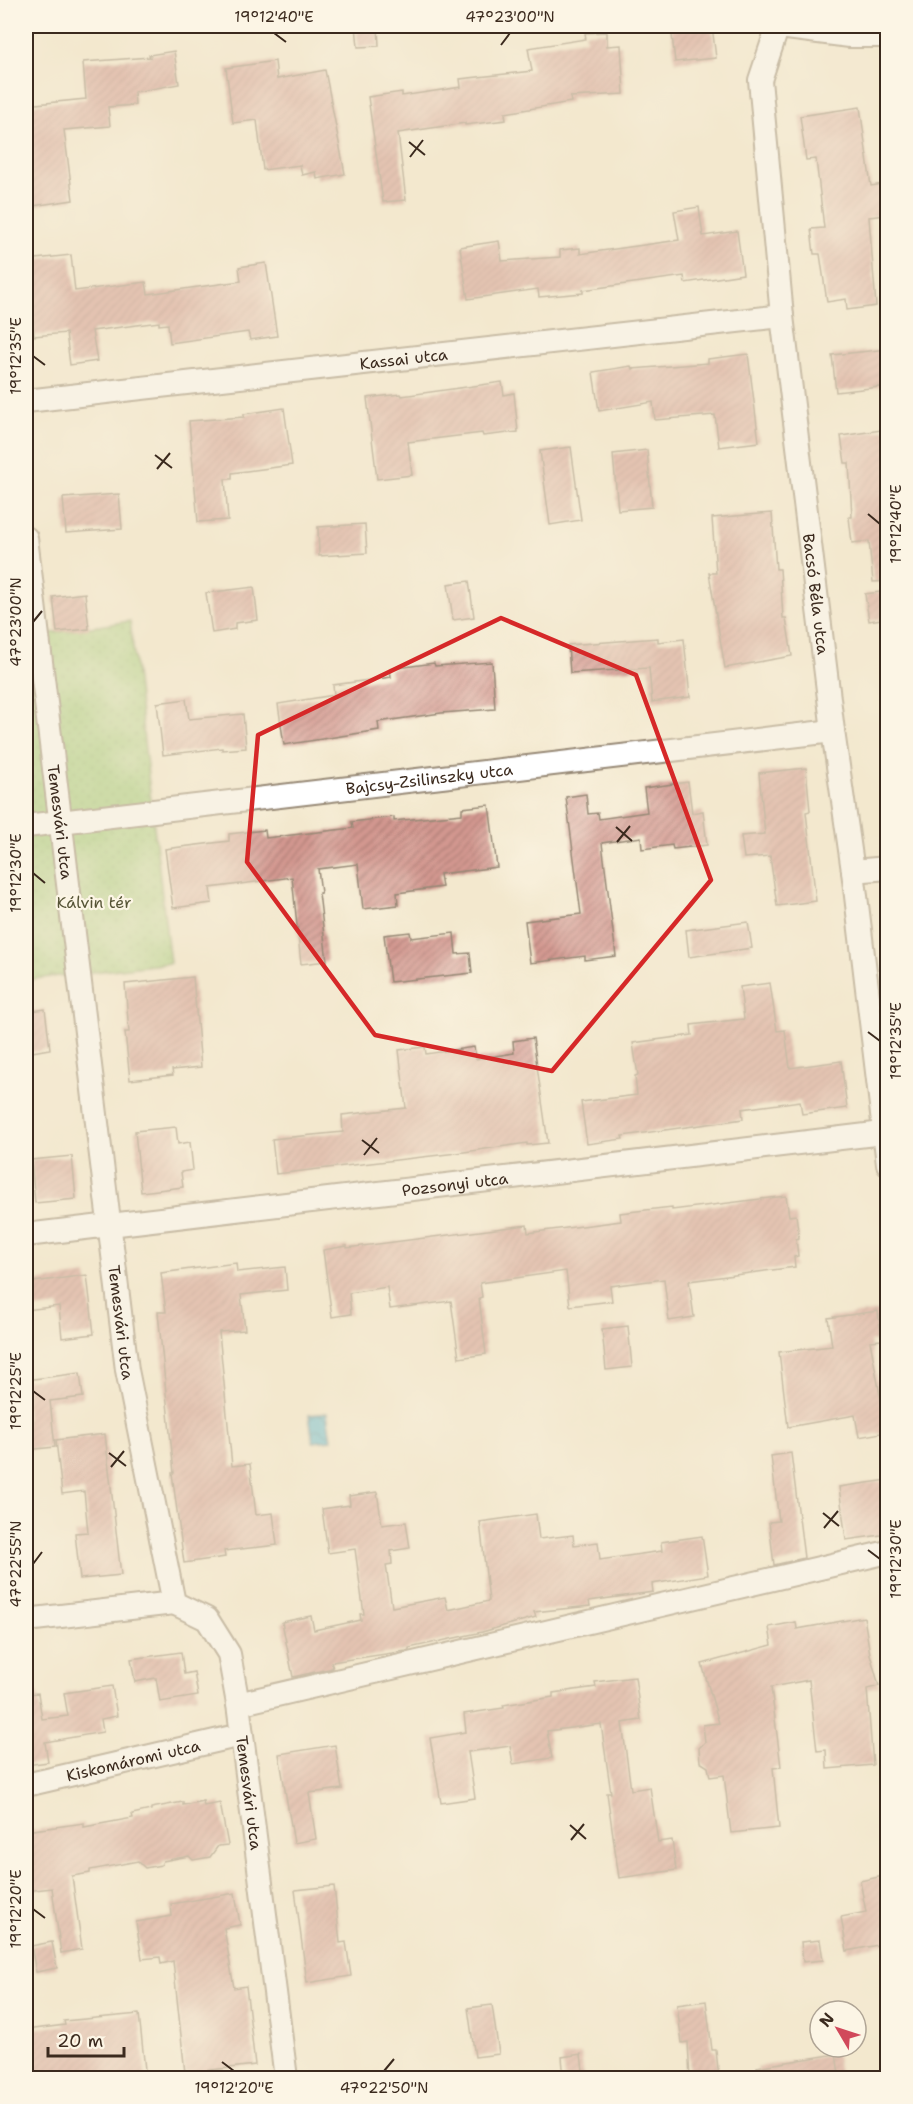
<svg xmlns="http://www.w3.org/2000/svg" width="913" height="2104" font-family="'Shantell Sans',sans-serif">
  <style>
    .park { fill: url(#park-dots); stroke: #6e7c4c; stroke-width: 1.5 }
    .water { fill: url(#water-waves); stroke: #477078; stroke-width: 1.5 }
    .building { fill: url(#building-hatch) }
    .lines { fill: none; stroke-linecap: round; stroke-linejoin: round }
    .minor-casing { stroke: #978976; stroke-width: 26 }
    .minor { stroke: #fff; stroke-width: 22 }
    .marked { fill: none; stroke: #d62828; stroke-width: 4.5; stroke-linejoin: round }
    .ticks { fill: none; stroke: #3b2a1e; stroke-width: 2 }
    .labels { text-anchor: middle; stroke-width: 4.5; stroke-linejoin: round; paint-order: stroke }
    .street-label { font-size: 16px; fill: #3b2a1e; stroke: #fcf5e5 }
    .park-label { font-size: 16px; fill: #555335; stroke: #fcf5e5 }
    .neatline { fill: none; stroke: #3b2a1e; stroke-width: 2 }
    .ticks-label { font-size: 15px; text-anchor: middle; fill: #3b2a1e }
  </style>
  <defs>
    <pattern id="park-dots" width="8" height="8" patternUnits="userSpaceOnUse" patternTransform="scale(1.5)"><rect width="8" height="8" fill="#a2cd7a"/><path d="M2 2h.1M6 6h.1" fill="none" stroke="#8cb069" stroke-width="1.8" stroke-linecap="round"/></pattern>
    <pattern id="water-waves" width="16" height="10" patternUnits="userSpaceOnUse" patternTransform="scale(1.5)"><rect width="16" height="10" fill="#53b5d2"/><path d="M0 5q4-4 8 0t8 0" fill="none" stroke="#4693aa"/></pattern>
    <pattern id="building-hatch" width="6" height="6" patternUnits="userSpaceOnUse" patternTransform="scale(1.5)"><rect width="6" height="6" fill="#d39890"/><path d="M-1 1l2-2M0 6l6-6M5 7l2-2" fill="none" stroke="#ac7c75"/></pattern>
  </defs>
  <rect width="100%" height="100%" fill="#fcf5e5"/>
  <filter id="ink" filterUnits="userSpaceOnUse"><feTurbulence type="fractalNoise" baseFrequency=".0167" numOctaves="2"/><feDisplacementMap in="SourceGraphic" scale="12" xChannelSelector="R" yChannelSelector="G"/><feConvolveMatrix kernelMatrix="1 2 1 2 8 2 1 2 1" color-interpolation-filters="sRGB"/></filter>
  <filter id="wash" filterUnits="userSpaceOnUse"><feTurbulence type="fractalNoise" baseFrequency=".008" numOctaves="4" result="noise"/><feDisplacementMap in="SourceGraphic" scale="24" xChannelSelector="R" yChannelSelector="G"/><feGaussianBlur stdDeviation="1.35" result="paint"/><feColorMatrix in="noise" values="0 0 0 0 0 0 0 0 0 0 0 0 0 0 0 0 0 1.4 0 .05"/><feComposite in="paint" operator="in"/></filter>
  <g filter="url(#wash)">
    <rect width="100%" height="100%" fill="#f3e8ce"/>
    <polygon class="park" points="130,621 170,963 26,980 26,637"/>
    <polygon class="water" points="327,1413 331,1440 313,1442 309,1415"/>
    <g id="blocks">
      <g class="building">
        <polygon points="356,26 378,26 379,46 358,47"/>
        <polygon points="671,26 712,26 716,58 675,62"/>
        <polygon points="607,32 607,46 621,45 624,94 570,97 571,102 505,113 506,120 465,125 465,123 398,133 406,200 383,202 368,97 402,92 402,96 461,87 460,79 532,71 528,48 586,39 585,33"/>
        <polygon points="174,51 179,84 134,92 135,105 108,107 110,126 64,130 73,200 26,207 26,105 86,99 83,62 150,57 149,55"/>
        <polygon points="275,61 277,79 325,70 345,174 317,179 316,172 302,175 300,165 263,170 257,120 233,123 226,68"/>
        <polygon points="860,107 871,186 883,184 886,215 869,217 876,306 847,310 846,299 827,302 820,254 814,254 811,229 824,228 816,159 806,160 800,116"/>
        <polygon points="699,207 703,236 737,231 743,274 685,283 684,276 583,290 583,293 539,297 538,289 468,299 460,247 499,241 502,261 560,257 560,250 580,248 580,254 679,240 674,211"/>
        <polygon points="71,255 75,291 146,282 148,294 241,281 239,267 266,263 277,336 250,340 248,332 170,343 168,324 159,325 159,322 92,331 97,361 70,365 66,333 34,336 27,260"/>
        <polygon points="888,349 888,386 836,392 832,355"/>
        <polygon points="748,354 759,442 719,447 715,415 655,420 653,402 599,411 593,372 631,366 632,369 708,363 708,359"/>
        <polygon points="502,382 504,395 514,393 518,432 483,436 482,433 408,442 412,475 377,479 367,398 401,394 402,396"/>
        <polygon points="284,408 292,465 232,473 232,479 225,479 228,520 198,522 189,421 244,417 244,414"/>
        <polygon points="888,429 888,581 873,582 869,541 852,543 849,517 852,517 849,463 845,463 841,436"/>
        <polygon points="571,447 581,520 550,525 540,451"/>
        <polygon points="647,450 652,507 618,510 613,454"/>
        <polygon points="119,494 122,529 66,533 63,498"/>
        <polygon points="772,513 776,569 780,569 783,618 786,618 792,656 725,668 709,573 716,573 712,518"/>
        <polygon points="365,524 367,553 319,556 318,527"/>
        <polygon points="469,581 474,617 453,620 448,584"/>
        <polygon points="254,587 258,620 235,623 235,629 212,633 206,593"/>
        <polygon points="888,591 888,618 869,621 865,594"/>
        <polygon points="85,593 89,629 57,632 53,597"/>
        <polygon points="658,638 658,642 684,639 690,697 652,702 649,668 570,673 568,645"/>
        <polygon points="492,662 495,709 441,713 378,722 379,730 284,745 278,704 334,695 333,685 391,677 390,669 434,663 435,666"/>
        <polygon points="186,699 189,719 243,714 246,748 222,750 222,748 163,755 157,703"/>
        <polygon points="806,768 810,811 806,812 816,901 777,906 770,856 744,858 741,836 765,834 759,773"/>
        <polygon points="688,782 692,813 703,811 707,845 673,849 672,845 642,849 641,837 602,843 616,956 585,960 585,956 530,963 525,921 581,914 566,797 586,794 588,814 598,813 599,819 647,812 644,788"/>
        <polygon points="489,805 497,867 440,874 442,887 397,893 398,905 363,909 358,864 318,869 321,893 319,893 327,961 301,964 292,877 210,888 212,903 173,908 165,849 229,841 229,834 265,830 266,838 353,828 352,822 394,817 394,821 462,814 462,808"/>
        <polygon points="748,922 752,948 689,957 686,930"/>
        <polygon points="410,932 411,938 454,933 456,954 470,953 472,973 390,982 384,935"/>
        <polygon points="193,977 201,1067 172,1070 173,1075 130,1080 125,1032 129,1032 125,984"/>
        <polygon points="770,983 777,1031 785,1030 790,1068 841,1061 847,1108 802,1114 800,1101 742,1109 743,1119 622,1136 623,1139 587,1144 581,1102 637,1095 635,1076 638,1075 633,1043 692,1035 691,1025 744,1019 740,987"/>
        <polygon points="45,1009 50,1049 26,1053 26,1012"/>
        <polygon points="533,1038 548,1143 527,1145 527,1143 457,1153 276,1174 272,1139 343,1132 342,1115 406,1108 399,1050 425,1047 426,1054 474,1047 476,1059 514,1053 513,1041"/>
        <polygon points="176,1127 178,1144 190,1142 193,1170 181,1172 183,1187 141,1192 135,1131"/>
        <polygon points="72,1156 76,1199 35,1203 31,1160"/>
        <polygon points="786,1196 789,1216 796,1215 799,1238 796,1239 798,1256 794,1257 795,1267 689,1281 694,1317 669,1321 664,1279 610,1286 612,1301 570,1306 566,1271 480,1283 482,1297 479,1298 486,1354 459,1358 451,1301 390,1309 387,1287 349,1293 351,1314 332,1317 323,1250 347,1246 347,1248 527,1225 528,1233 621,1221 620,1213 672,1207 672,1210"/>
        <polygon points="236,1263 237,1272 285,1267 287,1290 241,1295 245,1330 219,1332 232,1466 250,1464 256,1515 273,1513 277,1545 224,1551 225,1557 184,1563 172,1473 174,1473 158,1312 166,1312 161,1273"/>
        <polygon points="87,1275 94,1334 62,1338 59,1306 26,1310 26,1283"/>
        <polygon points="878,1311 882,1340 870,1341 887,1432 859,1437 855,1415 788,1427 779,1352 832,1346 828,1318"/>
        <polygon points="628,1326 632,1367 606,1370 602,1329"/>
        <polygon points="80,1373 83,1397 50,1401 55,1447 26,1450 26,1380"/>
        <polygon points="105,1434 121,1575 80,1579 75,1533 88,1532 84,1491 62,1494 56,1440"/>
        <polygon points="791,1453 804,1558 774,1565 769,1522 779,1521 771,1456"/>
        <polygon points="888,1480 888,1534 846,1540 839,1487"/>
        <polygon points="377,1492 382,1525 406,1522 410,1548 391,1551 392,1564 386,1565 392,1607 445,1597 448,1610 489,1601 480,1522 536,1514 539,1539 573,1535 574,1545 598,1542 600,1560 662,1551 661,1542 702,1536 708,1575 652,1584 653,1592 589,1601 590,1606 534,1612 536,1617 482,1632 409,1648 409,1650 406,1651 331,1662 333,1668 293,1677 282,1622 311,1616 314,1630 361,1620 360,1614 364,1614 355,1549 328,1553 322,1509 350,1505 349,1496"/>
        <polygon points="864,1617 870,1654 879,1686 867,1689 873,1765 827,1769 826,1750 817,1751 809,1680 771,1687 781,1767 773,1768 779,1828 731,1833 724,1775 710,1777 708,1767 700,1762 699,1748 705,1742 703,1725 719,1723 702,1664 772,1645 769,1627 796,1622 797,1629"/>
        <polygon points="181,1652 184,1674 194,1672 198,1696 160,1702 156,1678 135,1682 131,1659"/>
        <polygon points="635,1677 641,1720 622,1723 631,1790 650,1787 658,1842 672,1840 676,1870 619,1878 607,1793 611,1793 601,1724 547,1731 552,1758 513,1764 510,1746 468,1752 475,1798 441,1803 430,1738 466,1732 464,1714 504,1708 503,1705 553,1697 553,1693 596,1687 595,1682"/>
        <polygon points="112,1686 117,1716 101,1719 103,1732 45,1742 48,1762 26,1765 26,1694 38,1693 42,1719 68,1716 64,1693"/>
        <polygon points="335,1745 342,1789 309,1793 316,1839 294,1843 279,1754"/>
        <polygon points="203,1801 204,1806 220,1803 228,1845 218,1846 210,1857 193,1860 189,1856 163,1861 161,1865 145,1868 138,1861 90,1870 90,1873 72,1876 82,1949 61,1953 52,1888 26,1891 26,1831 84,1823 84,1827 133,1818 132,1814 151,1810 151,1808 183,1802 183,1805"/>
        <polygon points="888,1875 888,1943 847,1951 841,1917 866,1912 860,1881"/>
        <polygon points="334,1886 340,1943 346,1942 351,1976 307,1983 295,1890"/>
        <polygon points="235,1893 240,1925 224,1928 234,1988 246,1986 255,2065 185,2073 173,1961 161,1964 160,1957 142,1959 136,1922 172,1916 171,1904"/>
        <polygon points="820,1940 823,1960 803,1962 801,1942"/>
        <polygon points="52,1942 57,1968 36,1972 31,1946"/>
        <polygon points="706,2001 712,2050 716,2050 719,2079 690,2079 688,2042 682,2043 677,2005"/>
        <polygon points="492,2005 499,2054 475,2057 468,2008"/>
        <polygon points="139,2014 146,2079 26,2079 26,2030 65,2025 64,2021"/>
        <polygon points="581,2054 584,2079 564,2079 562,2057"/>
        <polygon points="836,2054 839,2074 817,2079 758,2079 757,2067"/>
      </g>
    </g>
  </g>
  <g filter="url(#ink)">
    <use href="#blocks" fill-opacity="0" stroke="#978976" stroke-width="1.5"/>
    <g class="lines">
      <g class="minor-casing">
        <g id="minor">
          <path id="s1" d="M778 26 760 80 782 316 833 731 853 871 888 1164"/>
          <polyline points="779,27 850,36 888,36"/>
          <path id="s2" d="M26 401 782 316"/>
          <path id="s3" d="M26 538 127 1370 174 1603 207 1619 229 1654 238 1704 286 2078"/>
          <path id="s4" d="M26 826 833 731"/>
          <polyline points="853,871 888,868"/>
          <path id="s5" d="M26 1235 883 1133"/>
          <polyline points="26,1620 174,1603"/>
          <polyline points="238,1704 888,1552"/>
          <path id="s6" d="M26 1785 241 1735"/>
        </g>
      </g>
      <use href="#minor" class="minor"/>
    </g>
  </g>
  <path d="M0 0H913V2104H0ZM501 618 636 675 711 880 552 1071 375 1035 247 862 258 735Z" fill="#f3e8ce" fill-opacity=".55" fill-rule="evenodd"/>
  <path class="marked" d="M501 618 636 675 711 880 552 1071 375 1035 247 862 258 735Z"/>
  <path class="ticks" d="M274 33 286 42M501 45 510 33M409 142 425 155M410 157 423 140M33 356 45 365M155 455 172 468M157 469 170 453M868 514 880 524M33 622 42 611M616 827 632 841M617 842 630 826M33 873 45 883M868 1032 880 1041M362 1140 379 1153M364 1155 377 1138M33 1391 45 1400M109 1453 126 1466M111 1467 124 1451M823 1513 839 1526M824 1528 838 1511M868 1550 880 1559M33 1564 42 1552M570 1825 586 1839M571 1840 584 1824M33 1909 45 1918M222 2062 234 2071M384 2071 394 2059"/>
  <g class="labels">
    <g class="street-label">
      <text dy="6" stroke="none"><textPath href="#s2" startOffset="380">Kassai utca</textPath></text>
      <text dy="6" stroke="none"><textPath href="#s1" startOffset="574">Bacsó Béla utca</textPath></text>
      <text dy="6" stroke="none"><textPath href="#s4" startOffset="406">Bajcsy-Zsilinszky utca</textPath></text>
      <text dy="6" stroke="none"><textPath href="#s3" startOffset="286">Temesvári utca</textPath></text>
      <text dy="6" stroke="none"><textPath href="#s5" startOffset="432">Pozsonyi utca</textPath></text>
      <text dy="6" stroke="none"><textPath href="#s3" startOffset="790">Temesvári utca</textPath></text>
      <text dy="6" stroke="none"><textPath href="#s6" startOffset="110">Kiskomáromi utca</textPath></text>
      <text dy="6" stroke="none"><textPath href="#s3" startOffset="1294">Temesvári utca</textPath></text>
    </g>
    <g class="park-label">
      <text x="94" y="908">Kálvin tér</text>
    </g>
  </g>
  <rect width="913" height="2104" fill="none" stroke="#fcf5e5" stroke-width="66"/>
  <g transform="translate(838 2029) rotate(309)"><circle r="28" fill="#fcf5e5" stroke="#afa495" stroke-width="1.5"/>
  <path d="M0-4.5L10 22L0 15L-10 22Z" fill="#d1495b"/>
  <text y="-9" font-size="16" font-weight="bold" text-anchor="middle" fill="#3b2a1e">N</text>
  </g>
  <path d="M48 2047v9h76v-9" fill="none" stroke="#3b2a1e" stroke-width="3"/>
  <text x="57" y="2047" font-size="18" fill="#3b2a1e" stroke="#fcf5e5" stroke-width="4.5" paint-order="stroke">20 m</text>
  <rect x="33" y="33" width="847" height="2038" class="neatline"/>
  <g class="ticks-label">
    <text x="274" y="22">19°12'40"E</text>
    <text x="510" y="22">47°23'00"N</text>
    <text transform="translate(16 356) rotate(-90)" y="5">19°12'35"E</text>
    <text transform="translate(896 524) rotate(-90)" y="5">19°12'40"E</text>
    <text transform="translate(16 622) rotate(-90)" y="5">47°23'00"N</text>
    <text transform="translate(16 873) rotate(-90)" y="5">19°12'30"E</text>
    <text transform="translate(896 1041) rotate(-90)" y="5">19°12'35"E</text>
    <text transform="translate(16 1391) rotate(-90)" y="5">19°12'25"E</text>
    <text transform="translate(896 1559) rotate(-90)" y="5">19°12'30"E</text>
    <text transform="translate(16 1564) rotate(-90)" y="5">47°22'55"N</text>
    <text transform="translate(16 1909) rotate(-90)" y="5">19°12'20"E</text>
    <text x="234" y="2093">19°12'20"E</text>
    <text x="384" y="2093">47°22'50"N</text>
  </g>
</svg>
